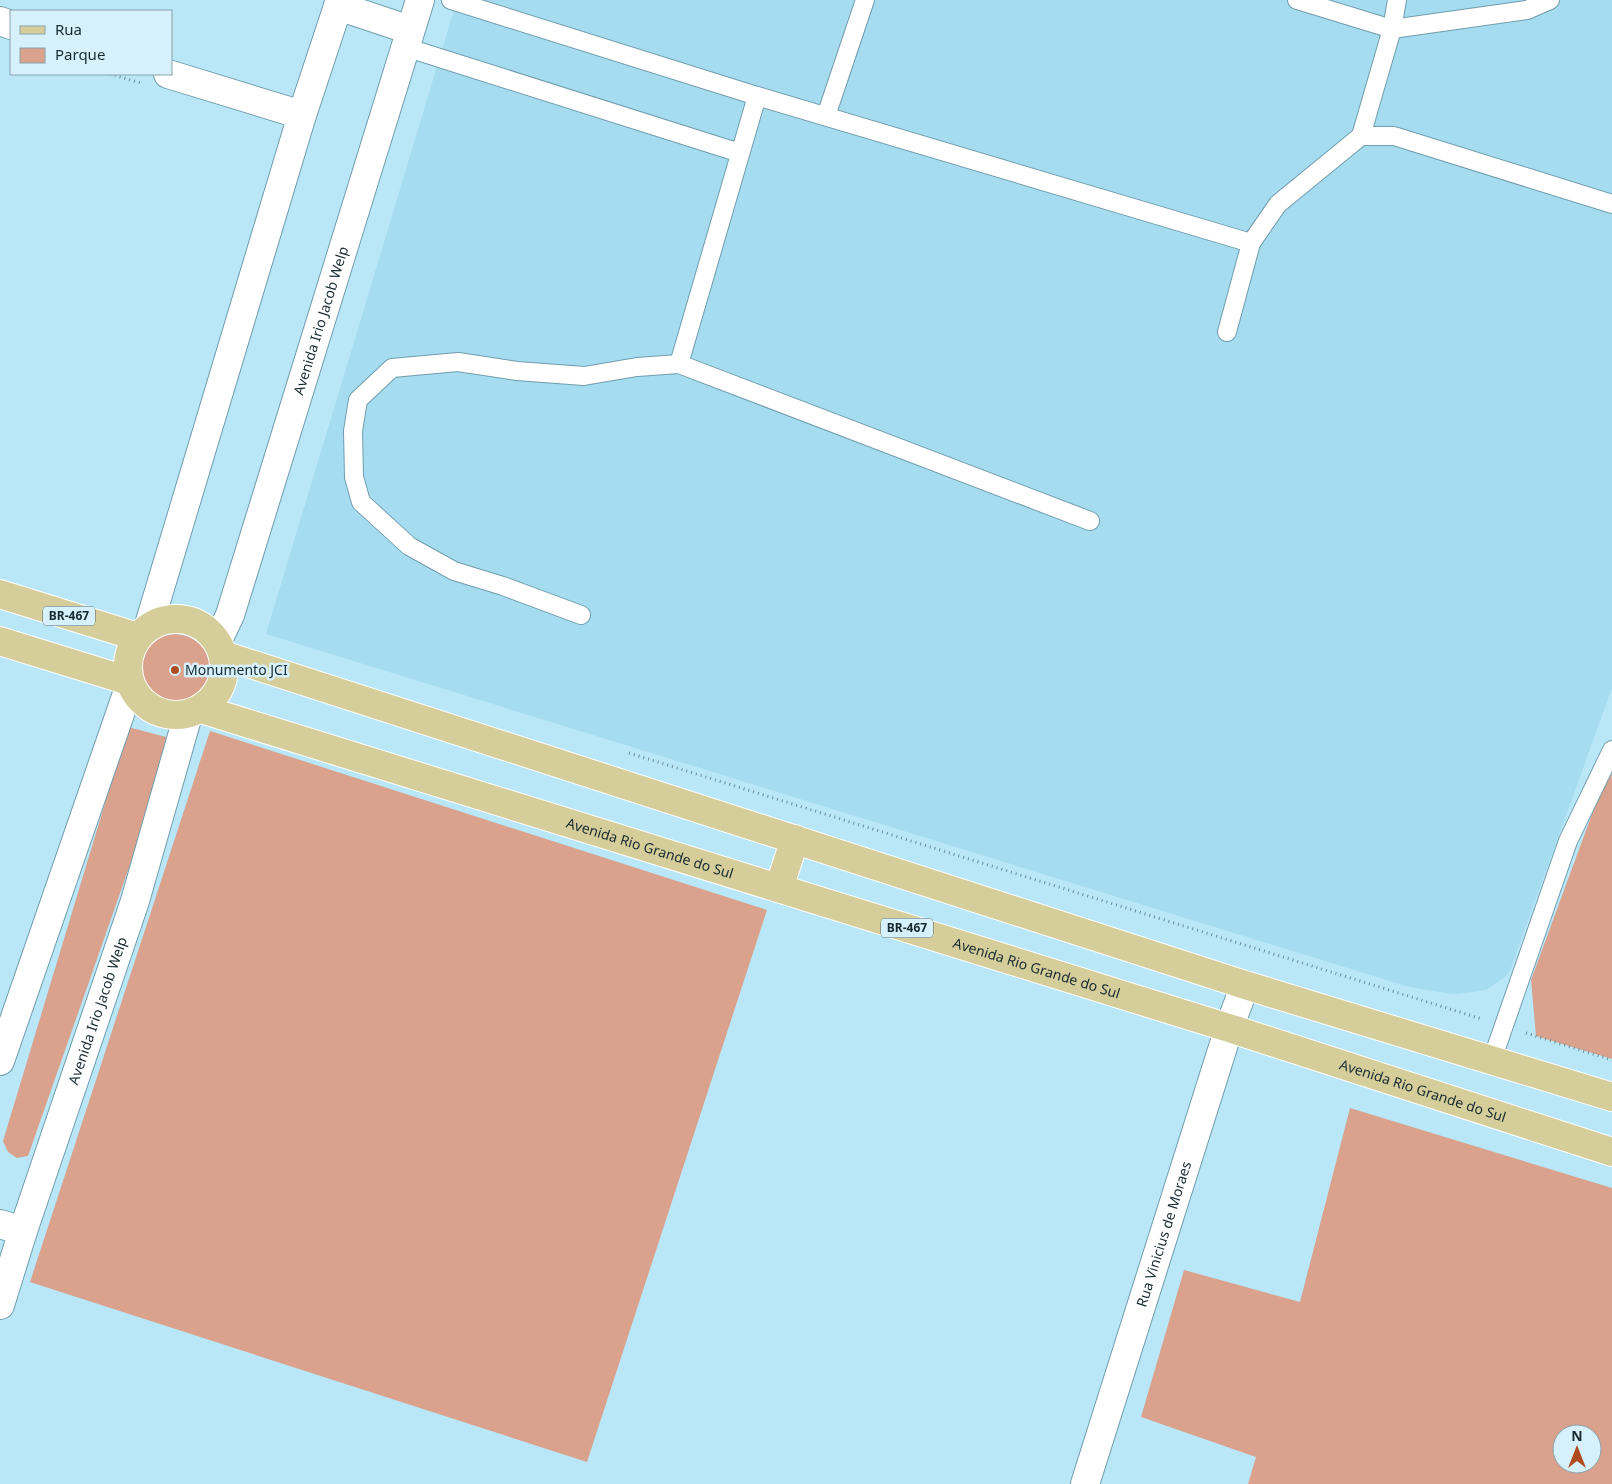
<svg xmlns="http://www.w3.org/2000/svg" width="1612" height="1484" font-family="'Noto Sans',sans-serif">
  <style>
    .built { fill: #a5dcef }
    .green { fill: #daa18c; fill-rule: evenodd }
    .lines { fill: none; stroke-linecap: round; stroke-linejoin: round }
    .lane-casing { stroke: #719dad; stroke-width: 20 }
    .street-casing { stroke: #719dad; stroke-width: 30 }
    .secondary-casing { stroke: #719dad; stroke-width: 30 }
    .primary-casing { stroke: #fff; stroke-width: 30 }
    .path { stroke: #6c8d99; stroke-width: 3; stroke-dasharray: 1 4; stroke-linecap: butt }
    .lane { stroke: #fff; stroke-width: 18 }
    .street { stroke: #fff; stroke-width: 28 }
    .secondary { stroke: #fff; stroke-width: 28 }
    .primary { stroke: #d5ce9a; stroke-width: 28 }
    .poi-dot { fill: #b04a1f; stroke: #d6f1fb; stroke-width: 2 }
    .labels { text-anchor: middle; stroke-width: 5; stroke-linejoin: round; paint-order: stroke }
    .shield { fill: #d6f1fb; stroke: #51666e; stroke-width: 1 }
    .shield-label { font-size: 12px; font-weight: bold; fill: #182b31 }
    .street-label { font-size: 14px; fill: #182b31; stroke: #d6f1fb }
    .poi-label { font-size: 14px; fill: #182b31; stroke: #d6f1fb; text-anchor: start }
  </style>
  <rect width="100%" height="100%" fill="#b9e7f8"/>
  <polygon class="built" points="457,0 1612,0 1612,688 1510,971 1505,977 1486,990 1472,992 1452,994 1409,987 266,634"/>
  <g class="green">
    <circle cx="175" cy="669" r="35"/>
    <polygon points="128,727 174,739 28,1156 17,1158 8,1152 3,1141"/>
    <polygon points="210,731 767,910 587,1462 30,1282"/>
    <polygon points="1612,774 1612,1059 1536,1036 1531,980 1599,795"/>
    <path d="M1350 1108 1612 1188V1484H1248L1256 1457 1141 1417 1184 1270 1300 1302ZM1562 1434H1592V1464H1562Z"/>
  </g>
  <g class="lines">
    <g class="lane-casing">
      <g id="lane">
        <polyline points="451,0 757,96 1251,243 1227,332"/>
        <polyline points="1297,0 1392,29 1397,0"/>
        <polyline points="405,47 740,153"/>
        <polyline points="757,96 679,364 1090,521"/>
        <polyline points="826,116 865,0"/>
        <polyline points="1361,136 1392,29 1527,10 1550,0"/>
        <polyline points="1251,243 1278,204 1361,136 1394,136 1612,204"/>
        <polyline points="581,615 503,586 454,571 409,546 361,502 354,477 353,431 358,400 392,368 458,362 517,371 584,376 637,367 679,364"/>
        <polyline points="1492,1060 1568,841 1612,750"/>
      </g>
    </g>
    <g class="street-casing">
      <g id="street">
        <polyline points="0,21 11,25"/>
        <polyline points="168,74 302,115"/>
        <polyline points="0,1224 23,1231"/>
        <path id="s1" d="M1085 1484 1229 1028 1245 985"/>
      </g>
    </g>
    <g class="secondary-casing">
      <g id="secondary">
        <polyline points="338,6 410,30"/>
        <polyline points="148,628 302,115 340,0"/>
        <path id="s2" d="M217 642 230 615 420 0"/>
        <polyline points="0,1061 130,685"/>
        <path id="s3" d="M0 1305 23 1231 135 901 188 715"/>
      </g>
    </g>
    <g class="primary-casing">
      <g id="primary">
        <polyline points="0,594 138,637"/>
        <circle cx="176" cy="667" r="48"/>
        <polyline points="0,641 129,681"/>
        <polyline points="223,655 1245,985 1612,1097"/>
        <path id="s4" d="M201 709 1229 1028 1612 1152"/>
        <polyline points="779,888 795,839"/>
      </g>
    </g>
    <g class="path">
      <polyline points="110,74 141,83"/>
      <polyline points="629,753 1482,1019"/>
      <polyline points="1526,1033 1612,1060"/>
    </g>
    <use href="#lane" class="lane"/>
    <use href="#street" class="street"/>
    <use href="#secondary" class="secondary"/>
    <use href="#primary" class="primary"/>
  </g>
  <circle class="poi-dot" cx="175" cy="670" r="5"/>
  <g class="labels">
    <g class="shield">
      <rect x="43" y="606.5" width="52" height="19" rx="4"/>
      <rect x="881" y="918.5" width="52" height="19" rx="4"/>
    </g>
    <g class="shield-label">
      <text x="69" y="620">BR-467</text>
      <text x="907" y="932">BR-467</text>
    </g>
    <g class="street-label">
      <text dy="5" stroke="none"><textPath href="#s2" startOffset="338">Avenida Irio Jacob Welp</textPath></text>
      <text dy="5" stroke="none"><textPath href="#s4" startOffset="470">Avenida Rio Grande do Sul</textPath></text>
      <text dy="5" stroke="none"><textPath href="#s4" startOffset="875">Avenida Rio Grande do Sul</textPath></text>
      <text dy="5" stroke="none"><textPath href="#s3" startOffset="310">Avenida Irio Jacob Welp</textPath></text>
      <text dy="5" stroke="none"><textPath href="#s4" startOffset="1280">Avenida Rio Grande do Sul</textPath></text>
      <text dy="5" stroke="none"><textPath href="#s1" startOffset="262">Rua Vinicius de Moraes</textPath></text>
    </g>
    <g class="poi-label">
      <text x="185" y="675">Monumento JCI</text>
    </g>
  </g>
  <rect x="10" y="10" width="162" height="65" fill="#d6f1fb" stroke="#8aa2aa"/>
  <rect x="20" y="26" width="25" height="8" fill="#d5ce9a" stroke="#8aa2aa"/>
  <text x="55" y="35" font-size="15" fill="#182b31">Rua</text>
  <rect x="20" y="48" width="25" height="15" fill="#daa18c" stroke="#8aa2aa"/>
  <text x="55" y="60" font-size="15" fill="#182b31">Parque</text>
  <g transform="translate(1577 1449)"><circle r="24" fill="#d6f1fb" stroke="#8aa2aa"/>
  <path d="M0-4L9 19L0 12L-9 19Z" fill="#b04a1f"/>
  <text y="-8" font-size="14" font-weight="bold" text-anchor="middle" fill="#182b31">N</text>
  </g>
</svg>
